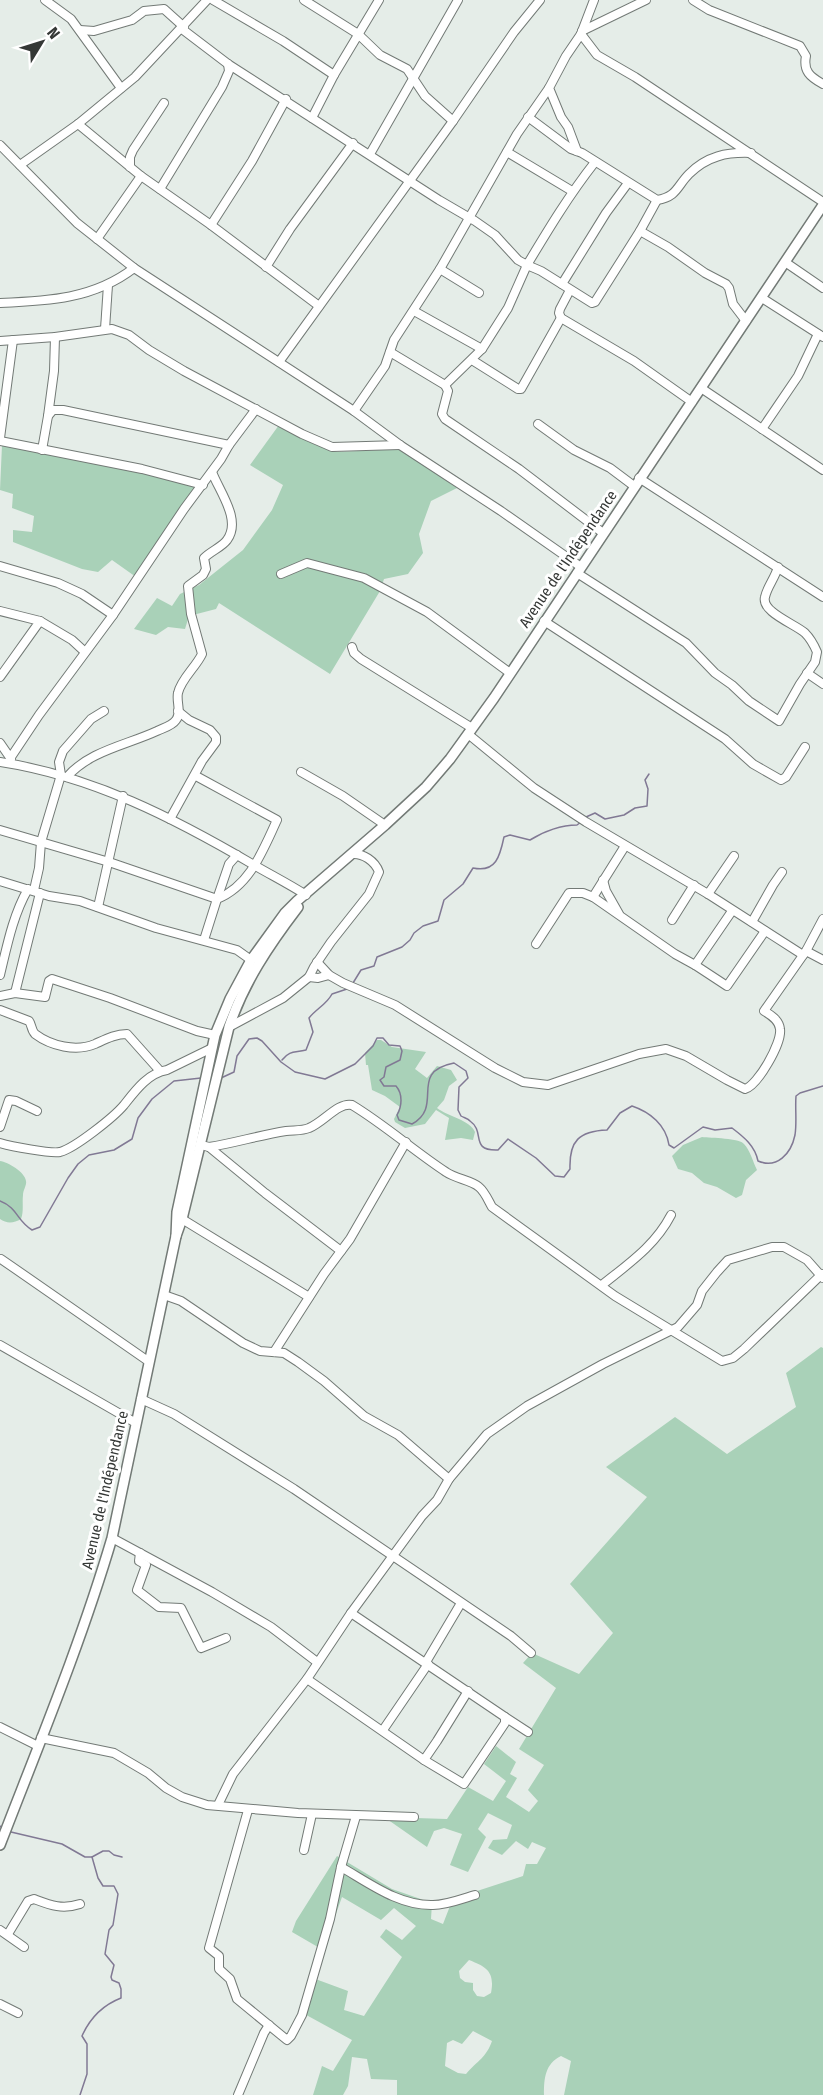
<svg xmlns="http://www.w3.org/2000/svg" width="823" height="2095" font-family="'Fira Sans Condensed',sans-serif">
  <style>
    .green { fill: #a9d1b8; fill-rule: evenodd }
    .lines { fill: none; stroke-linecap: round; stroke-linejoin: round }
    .stream { stroke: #817994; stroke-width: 1.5 }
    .minor-casing { stroke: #737a76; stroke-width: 10 }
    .major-casing { stroke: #737a76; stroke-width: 12 }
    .minor { stroke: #fff; stroke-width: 8 }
    .major { stroke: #fff; stroke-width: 9 }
    .labels { text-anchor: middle; stroke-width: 6; stroke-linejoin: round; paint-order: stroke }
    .street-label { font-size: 15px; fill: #353836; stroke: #fff }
  </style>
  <rect width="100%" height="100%" fill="#e5ede8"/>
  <g class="green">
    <polygon points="279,425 314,444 337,452 400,449 457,488 431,501 419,534 423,553 408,574 384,579 380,591 330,674 219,603 216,609 189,616 185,629 168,627 156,635 134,629 157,598 172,606 180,594 199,585 243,550 272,510 283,485 250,465"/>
    <polygon points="2,445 146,472 196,487 136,577 112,560 98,572 82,569 13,542 13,530 32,532 34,516 12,508 13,494 0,490"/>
    <path d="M377 1040H381L392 1047 426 1052 415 1069 427 1078 437 1066 451 1070 457 1080 449 1086 444 1100 437 1108C447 1116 470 1120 475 1132L473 1140 461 1138 445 1140 449 1118 436 1110 425 1124 405 1128 395 1122 394 1119 400 1107 385 1096 372 1090 368 1065H366L365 1053Z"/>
    <path d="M702 1137C711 1138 740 1138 744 1144 750 1150 753 1162 757 1170L746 1180 742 1195 736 1198 717 1187 704 1183 692 1173 678 1169 672 1156 683 1145Z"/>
    <path d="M0 1161C8 1162 25 1172 26 1181 27 1185 23 1190 23 1195 22 1203 24 1211 21 1219 14 1223 7 1224 0 1219Z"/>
    <path d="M821 1347 823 1348V2095H564L571 2061 561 2056C545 2064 544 2078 544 2095H397V2080L371 2079 367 2059 352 2057 348 2086 343 2095H313L322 2066 333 2071 352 2040 299 2011 310 1977 348 1991 344 2010 364 2016 402 1957 380 1937 386 1929 402 1940 416 1926 394 1908 381 1920 342 1897 323 1950 292 1932 296 1921 337 1856 392 1889 432 1903 431 1919 443 1924 450 1906 474 1892 523 1876 526 1864H537L546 1848 532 1842 528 1849 516 1841 502 1855 488 1848 493 1840 507 1839 512 1825 488 1813 478 1829 486 1837 468 1872 450 1865 462 1834 444 1828 434 1831 427 1847 384 1817 447 1819 468 1787 493 1801 506 1781 484 1764 496 1746 516 1762 510 1774 517 1778 506 1797 529 1812 538 1801 528 1790 544 1765 519 1749 556 1688 523 1663 532 1653 579 1674 613 1633 570 1584 647 1497 606 1467 675 1417 727 1454 796 1407 786 1373ZM469 1960C487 1967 495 1972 491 1993L484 1997 477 1996 473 1990V1983L465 1982 460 1978 459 1971ZM473 2031 492 2041C486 2058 478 2060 466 2074L458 2073 445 2066 447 2043 453 2040 462 2044Z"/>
  </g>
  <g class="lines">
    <g class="stream">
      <polyline points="586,817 595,813 605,819 624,815 635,808 647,806 648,789 645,780 649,774"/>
      <path d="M353 983 361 970 374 966 377 957 402 947 410 940 414 933 423 926 438 921 444 900 463 884 473 868C496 873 500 856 504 837L510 835 530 840C544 831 562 825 577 825L581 822"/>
      <path d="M282 1060C290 1050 295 1053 306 1050L313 1032 309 1018C316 1009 327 1004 332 994L347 989"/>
      <path d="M221 1078 234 1072 237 1056 249 1039 257 1038 262 1041 281 1062 295 1072 325 1079 355 1064 373 1046 377 1038H383L389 1045 400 1046 402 1051 400 1060 386 1067 384 1077 380 1080 384 1086H396C403 1094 402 1106 397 1115L399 1120 412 1124C445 1106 407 1072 454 1063L466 1071 468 1078 459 1087 458 1110 461 1116C464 1118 468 1118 470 1121 486 1132 469 1151 498 1150L508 1139 536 1158 555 1176 564 1177 570 1169C569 1141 579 1131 607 1130L620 1113 632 1106C650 1112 666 1125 669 1145L674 1148 703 1127 715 1130 732 1128C744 1137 755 1146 758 1161 777 1169 791 1154 795 1135 797 1123 795 1108 796 1096L800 1093 823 1086"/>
      <path d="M0 1201C18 1208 16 1220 32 1230L40 1227 68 1178 78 1164 89 1155 114 1150 132 1139 138 1118 152 1099 174 1081 201 1078"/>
      <polyline points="0,1826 1,1827"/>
      <polyline points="11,1832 62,1844 85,1857 92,1857 103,1851 109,1851 114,1855 122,1857"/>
      <path d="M80 2095 87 2074V2044L82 2036C90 2018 103 2005 121 1998V1989L119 1983 112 1980 111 1977 114 1965 105 1954 109 1930 113 1925 118 1894 114 1886H103L98 1878 92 1857"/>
    </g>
    <g class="minor-casing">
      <g id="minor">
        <polyline points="45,0 71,19 121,88"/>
        <polyline points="213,0 283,41 334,75"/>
        <polyline points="304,0 358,34 380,55 407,69 425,96 453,121"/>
        <path d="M693 0 709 10 800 46 806 56C803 71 810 77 823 84"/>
        <path d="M182 29 228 64 439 200 475 221 495 235 518 260 527 265C548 230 569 195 595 162"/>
        <polyline points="80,30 94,31 132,20 144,11 164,9 184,27"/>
        <polyline points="582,31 646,0"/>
        <polyline points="581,34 597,55 635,77 823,202"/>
        <path d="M528 117 571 149 582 153 657 200C677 197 677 186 689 174 707 156 727 152 751 153"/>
        <polyline points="312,118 334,75 379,0"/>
        <polyline points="78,124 141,176 211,225 319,306"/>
        <polyline points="0,145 77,223 134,268 354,411 400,445 501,511 581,567"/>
        <polyline points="577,151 568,127 561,117 549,88 566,56 581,34 594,0"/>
        <polyline points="507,152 572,191"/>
        <polyline points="370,154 458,0"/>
        <polyline points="20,165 78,124 135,77 207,0"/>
        <polyline points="130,167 130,157 133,150 164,103"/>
        <polyline points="160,189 222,87 229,71 228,64"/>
        <polyline points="211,225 252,161 286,99"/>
        <polyline points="640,231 668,247 705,273 726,284 729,288 733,304 746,321"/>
        <polyline points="97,239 141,176"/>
        <polyline points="785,262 823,288"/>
        <polyline points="266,267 290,229 353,143"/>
        <polyline points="440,269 479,293"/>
        <polyline points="562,284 606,213 628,183"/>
        <polyline points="570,290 560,309 559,313 561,318 634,361 692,402"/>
        <polyline points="762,298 823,337"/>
        <path d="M0 303C48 301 94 299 134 268"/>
        <polyline points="414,311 482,349"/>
        <polyline points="105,329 108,285"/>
        <polyline points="0,341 55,337 112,329 129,335 149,350 184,371 302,434 332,447 400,445"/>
        <polyline points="390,352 445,385 448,391 442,414 445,419 519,469 603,533"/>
        <polyline points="472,360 518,389 521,389 561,318"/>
        <polyline points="279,362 453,121 514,32 540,0"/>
        <polyline points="445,385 482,349 508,308 527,265 541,271 592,303 595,302 640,231 657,200"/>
        <polyline points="701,388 823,470"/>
        <polyline points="354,411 385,366 394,340 440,269 517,134 549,88"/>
        <polyline points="48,416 54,371 55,337"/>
        <polyline points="538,424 574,450 610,468 634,486"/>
        <polyline points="762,429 798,376 818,334"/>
        <polyline points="0,438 13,340"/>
        <polyline points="0,441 142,469 203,485"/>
        <polyline points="42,450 48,416 53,410 63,410 229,445"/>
        <polyline points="639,478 823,597"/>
        <polyline points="0,566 58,583 82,594 113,615"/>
        <path d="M577 573 686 643 715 673 732 685 749 701 779 721 800 684 815 662 817 652C814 645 811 639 805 633 795 624 761 612 765 597 767 587 775 578 778 567"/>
        <polyline points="281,574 307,563 364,578 427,612 510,673"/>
        <polyline points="0,611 40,621 0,677"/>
        <polyline points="40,621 72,640 85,652"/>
        <polyline points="544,621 725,739 753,764 781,780 786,777 805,747"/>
        <polyline points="352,647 354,653 361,659 472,728"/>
        <polyline points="807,673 823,684"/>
        <polyline points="468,734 534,788 586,822 708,894 803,955"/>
        <polyline points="0,743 11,759"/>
        <polyline points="11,757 39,715 113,615 184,509 221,459 229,445 256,409"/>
        <path d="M0 762C92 776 174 818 254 865 271 875 289 884 306 895"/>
        <polyline points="301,772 343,796 385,825"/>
        <path d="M196 776 277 820C263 850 250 886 217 899L204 940"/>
        <path d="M67 777C89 751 127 745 157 731 163 728 172 726 176 720 182 713 176 701 178 693 181 679 196 667 202 654L191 614 188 586 203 575 206 569 204 558C211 551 222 547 227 540 242 520 219 491 212 472"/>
        <polyline points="170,819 202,761 216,742 216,737 210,730 189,720 178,711"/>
        <polyline points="0,830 109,862 217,899 229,864 237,855"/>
        <polyline points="603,880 606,891 619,914"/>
        <polyline points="0,881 49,896 80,901 156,928 237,950 251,960"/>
        <polyline points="34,890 39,868 41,842 61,775 59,762 63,751 91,719 104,711"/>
        <polyline points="708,894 734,856"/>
        <polyline points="593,897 675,954 695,965"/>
        <polyline points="98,907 123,796"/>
        <polyline points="732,911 695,965 727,986 765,931"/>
        <polyline points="672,920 694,885"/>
        <polyline points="752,922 773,885 782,872"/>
        <polyline points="536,944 569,893 583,893 593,897 625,846"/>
        <polyline points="806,951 823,960"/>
        <path d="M317 962 329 975 343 983 395 1005 495 1068 523 1082 548 1085 639 1054 666 1049 686 1056 727 1080 745 1089C758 1085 782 1043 780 1029 779 1020 771 1015 764 1011L806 951 823 919"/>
        <path d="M0 975C7 946 13 915 28 889"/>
        <polyline points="309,977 318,978 329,975"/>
        <polyline points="15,993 40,893"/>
        <polyline points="0,996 15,993 45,997 49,981 52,979 110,998 197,1031 215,1035"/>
        <path d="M0 1010 29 1021C32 1025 31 1030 35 1034 51 1046 76 1052 95 1044 106 1039 115 1034 127 1034L160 1071"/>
        <path d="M229 1027 283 998 309 977 314 967 331 942 369 894 379 872C375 861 363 853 352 854"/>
        <polyline points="0,1127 9,1100 16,1101 37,1111"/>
        <path d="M0 1143C10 1146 51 1154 60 1152 75 1148 114 1117 124 1105 135 1091 148 1073 167 1070L212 1048"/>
        <polyline points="205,1146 209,1147 265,1193 341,1251"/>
        <path d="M209 1147C235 1143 260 1135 286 1131 294 1130 302 1131 309 1128 324 1122 338 1102 352 1105 385 1125 414 1151 446 1172 456 1179 471 1180 479 1187 485 1192 488 1200 492 1207L615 1296 722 1361 733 1358 744 1349 822 1274"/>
        <polyline points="182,1219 309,1297"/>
        <polyline points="1,1259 148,1361"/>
        <path d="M602 1285C628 1264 655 1246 671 1215"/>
        <polyline points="164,1295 181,1301 243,1343 260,1351 284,1353 298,1362 324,1381 364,1416 398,1435 449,1479"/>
        <polyline points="0,1345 136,1423"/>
        <polyline points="274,1352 324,1274 350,1239 406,1142"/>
        <polyline points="141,1399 174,1414 294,1489 511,1636 531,1653"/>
        <polyline points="112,1538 212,1592 271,1627 317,1662"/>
        <polyline points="140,1553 139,1561 146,1565 137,1590 159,1607 181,1608 201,1648 226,1638"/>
        <polyline points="351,1613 505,1717 505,1723 464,1784 424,1760"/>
        <polyline points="426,1662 461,1603"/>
        <polyline points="307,1679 424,1760 437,1741 468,1691"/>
        <polyline points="505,1717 528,1732"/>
        <polyline points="0,1727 38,1746"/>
        <polyline points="383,1730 428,1664"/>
        <polyline points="41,1738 114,1753 148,1773 166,1788 182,1797 207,1805 298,1813 414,1817"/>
        <polyline points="218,1805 233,1774 307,1679 351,1613 422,1516 437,1500 449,1479 487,1434 527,1406 603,1364 678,1327 697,1305 702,1291 717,1272 728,1260 772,1247 784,1247 807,1260 823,1278"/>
        <polyline points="248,1810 209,1948 219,1956 219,1969 230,1979 237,1999 287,2040 291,2036 302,2015 330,1919 341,1867 356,1816"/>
        <polyline points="304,1850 312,1814"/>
        <path d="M341 1867C369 1883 399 1906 433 1905 447 1905 461 1899 475 1895"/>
        <polyline points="0,1930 24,1947"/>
        <path d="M8 1934 28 1901 34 1899C50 1905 62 1910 80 1904"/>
        <polyline points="0,2004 18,2013"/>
        <polyline points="238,2095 264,2033 269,2025"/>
      </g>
    </g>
    <g class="major-casing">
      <g id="major">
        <polyline points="176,1236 177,1212 215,1035 230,999 251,960 285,913 297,901 385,825 426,787 450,759 494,698 823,205"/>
        <path d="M0 1845C39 1744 81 1643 112 1538L176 1236 182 1219 229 1027C244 982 269 945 298 907"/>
      </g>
    </g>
    <use href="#minor" class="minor"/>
    <use href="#major" class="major"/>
  </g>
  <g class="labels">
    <g class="street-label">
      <text transform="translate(568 559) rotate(-56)" y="5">Avenue de l'Indépendance</text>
      <text transform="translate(105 1490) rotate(-77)" y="5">Avenue de l'Indépendance</text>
    </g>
  </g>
  <g transform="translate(42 42) rotate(52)" stroke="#ffffff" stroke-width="4.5" paint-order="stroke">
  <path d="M0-4.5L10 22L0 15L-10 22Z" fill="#353836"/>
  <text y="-9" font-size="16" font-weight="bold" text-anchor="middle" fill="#353836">N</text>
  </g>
</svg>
